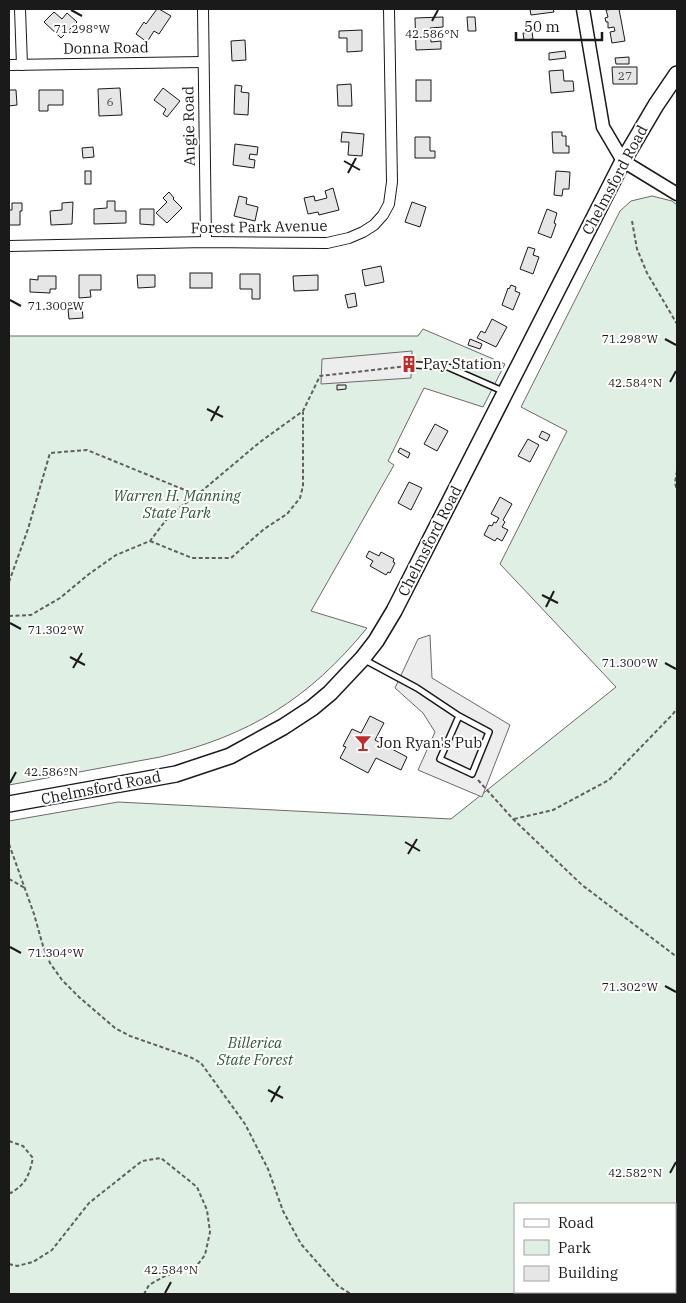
<svg xmlns="http://www.w3.org/2000/svg" width="686" height="1303" font-family="'IBM Plex Serif',serif">
  <style>
    .green { fill: #e0efe3; stroke: #6a6a6a; fill-rule: evenodd }
    .parking { fill: #ededed; stroke: #6a6a6a }
    .building { fill: #e6e6e6; stroke: #1a1a1a }
    .lines { fill: none; stroke-linecap: round; stroke-linejoin: round }
    .service-casing { stroke: #1a1a1a; stroke-width: 8 }
    .minor-casing { stroke: #1a1a1a; stroke-width: 12 }
    .tertiary-casing { stroke: #1a1a1a; stroke-width: 15 }
    .secondary-casing { stroke: #1a1a1a; stroke-width: 18 }
    .path { stroke: #5f5f5f; stroke-width: 2; stroke-dasharray: 4 2.5; stroke-linecap: butt }
    .service { stroke: #fff; stroke-width: 5 }
    .minor { stroke: #fff; stroke-width: 10 }
    .tertiary { stroke: #fff; stroke-width: 12 }
    .secondary { stroke: #fff; stroke-width: 15 }
    .ticks { fill: none; stroke: #1a1a1a; stroke-width: 2 }
    .labels { text-anchor: middle; stroke-width: 4; stroke-linejoin: round; paint-order: stroke }
    .number-label { font-size: 12px; fill: #4d4d4d }
    .street-label { font-size: 15px; fill: #1a1a1a; stroke: #fff }
    .poi-label { font-size: 15px; fill: #1a1a1a; stroke: #fff; text-anchor: start }
    .park-label { font-size: 15px; font-style: italic; fill: #2b5a34; stroke: #fff }
    .ticks-label { font-size: 12px; text-anchor: middle; fill: #1a1a1a; stroke: #fff; stroke-width: 4; stroke-linejoin: round; paint-order: stroke }
  </style>
  <rect width="100%" height="100%" fill="#fff"/>
  <g class="green">
    <path d="M652 196 672 201 677 205V1294H9V821L118 802 451 819 616 687 500 564 567 431 521 407 620 211 631 201ZM515 1204H675V1292H515Z"/>
    <path d="M423 329 505 364 483 407 424 388 388 461 394 465 311 611 367 628C309 699 249 736 160 757L9 785V336H418Z"/>
  </g>
  <g class="parking">
    <polygon points="412,351 411,378 321,384 322,359"/>
    <polygon points="430,635 432,678 510,725 482,797 418,770 435,732 423,713 395,688 418,639"/>
  </g>
  <g class="building">
    <polygon points="157,9 159,9 171,16 159,34 154,31 147,42 136,34 144,22 146,24"/>
    <polygon points="530,9 553,9 554,12 531,15"/>
    <polygon points="614,9 619,9 625,41 612,43 610,32 615,31 614,27 608,28 608,22 606,22 605,18 608,17 606,10"/>
    <polygon points="54,12 62,19 67,13 77,22 61,38 44,22"/>
    <polygon points="443,17 443,27 430,28 431,42 441,41 441,49 416,50 415,18"/>
    <polygon points="467,17 475,17 476,31 468,31"/>
    <polygon points="362,30 362,51 347,52 347,38 339,38 339,31"/>
    <polygon points="532,32 533,39 524,40 523,33"/>
    <polygon points="245,40 246,60 232,61 231,41"/>
    <polygon points="565,51 566,58 549,60 549,53"/>
    <polygon points="629,57 629,64 616,64 615,58"/>
    <polygon points="612,67 637,67 637,84 613,84"/>
    <polygon points="563,70 564,81 573,81 574,91 551,93 549,71"/>
    <rect x="416" y="80" width="15" height="21"/>
    <polygon points="351,84 352,106 338,106 337,85"/>
    <polygon points="235,85 242,86 241,92 249,93 248,115 234,114"/>
    <polygon points="120,88 122,115 99,116 98,89"/>
    <polygon points="163,88 180,101 167,117 163,114 166,109 154,100"/>
    <polygon points="9,90 16,90 17,105 9,106"/>
    <polygon points="39,90 63,90 63,105 48,105 48,111 39,111"/>
    <polygon points="342,132 364,134 362,156 348,155 349,142 341,142"/>
    <polygon points="552,132 562,132 562,136 566,136 566,146 569,146 569,153 553,153"/>
    <polygon points="415,137 430,137 430,151 435,151 435,158 415,158"/>
    <polygon points="235,144 258,147 257,155 250,154 249,159 255,160 254,168 233,165"/>
    <polygon points="93,147 94,157 83,158 82,148"/>
    <rect x="85" y="171" width="6" height="13"/>
    <polygon points="556,171 570,172 569,189 563,189 562,196 554,195"/>
    <polygon points="333,188 339,210 319,215 318,212 308,214 304,198 314,196 315,201 327,198 325,191"/>
    <polygon points="169,192 174,198 173,199 182,208 167,223 156,213 167,202 163,198"/>
    <polygon points="239,196 247,198 246,204 258,207 255,221 234,216"/>
    <polygon points="107,201 115,201 115,211 126,211 126,223 94,224 94,209 107,208"/>
    <polygon points="73,202 72,224 51,225 50,211 62,210 62,203"/>
    <polygon points="412,202 426,207 420,227 405,222"/>
    <polygon points="12,203 22,203 22,211 20,211 20,225 9,225 9,210 12,210"/>
    <polygon points="140,209 154,209 154,225 140,224"/>
    <polygon points="547,209 557,213 554,223 556,224 551,238 538,233"/>
    <polygon points="528,247 535,249 533,255 539,257 533,274 520,269"/>
    <polygon points="381,266 384,282 365,286 362,270"/>
    <rect x="190" y="273" width="22" height="15"/>
    <polygon points="240,274 260,274 260,299 252,299 252,289 240,289"/>
    <polygon points="79,275 101,275 101,290 90,290 91,297 79,298"/>
    <polygon points="137,275 155,275 155,287 138,288"/>
    <polygon points="318,275 318,290 294,291 293,276"/>
    <polygon points="38,276 56,276 56,289 50,289 50,293 30,292 30,279 38,280"/>
    <polygon points="511,285 516,287 515,291 520,293 513,310 502,305 508,288 509,289"/>
    <polygon points="355,293 357,306 348,308 345,295"/>
    <polygon points="82,307 83,318 69,319 68,309"/>
    <polygon points="492,319 507,327 496,347 477,338 481,331 485,333"/>
    <polygon points="470,339 482,344 480,349 468,345"/>
    <polygon points="337,385 346,385 346,389 337,390"/>
    <polygon points="435,424 448,431 437,451 424,444"/>
    <polygon points="542,431 550,435 547,441 539,437"/>
    <polygon points="528,439 539,445 530,462 518,456"/>
    <polygon points="400,448 410,453 408,458 398,452"/>
    <polygon points="409,482 422,488 411,510 398,503"/>
    <polygon points="500,497 512,504 503,520 505,522 502,527 508,530 502,541 497,538 495,541 484,535 489,525 492,526 494,522 496,523 499,518 491,514"/>
    <polygon points="369,551 379,556 381,552 394,559 393,562 395,563 390,573 388,572 386,575 370,566 373,561 366,557"/>
    <polygon points="370,716 384,723 375,740 407,757 401,770 376,758 368,773 340,758 346,747 343,746 352,729 361,733"/>
  </g>
  <g class="lines">
    <g class="service-casing">
      <g id="service">
        <polyline points="416,365 448,367 505,392"/>
        <polyline points="363,659 417,688 459,716 489,732 472,774 440,759 459,716"/>
      </g>
    </g>
    <g class="minor-casing">
      <g id="minor">
        <polyline points="20,9 22,65"/>
        <polyline points="203,9 206,242"/>
        <polyline points="9,65 203,62"/>
        <polyline points="9,246 206,242 327,243 349,238 363,232 374,225 383,215 389,204 392,182 389,9"/>
      </g>
    </g>
    <g class="tertiary-casing">
      <polyline id="tertiary" points="583,9 603,127 623,161 677,194"/>
    </g>
    <g class="secondary-casing">
      <polyline id="secondary" points="9,804 176,774 230,756 283,727 312,708 330,693 362,659 376,641 394,611 623,161 656,105 677,74"/>
    </g>
    <g class="path">
      <polyline points="632,221 637,249 647,273 677,324"/>
      <polyline points="677,471 675,483 677,490"/>
      <polyline points="150,541 192,558 231,558 264,529 287,514 300,498 303,486 303,412"/>
      <polyline points="9,582 28,529 50,453 87,450 197,495"/>
      <polyline points="9,616 31,615 60,598 89,574 116,555 150,541 166,520 179,508 197,495 260,442 303,411 320,376 408,366"/>
      <polyline points="478,780 513,819 582,885 677,957"/>
      <polyline points="9,819 9,820"/>
      <polyline points="514,819 553,810 609,780 673,714 677,708"/>
      <polyline points="9,844 34,914 43,946 50,963 62,980 79,997 115,1028 130,1036 190,1057 201,1063 245,1124 268,1169 283,1211 301,1244 338,1286 351,1294"/>
      <polyline points="9,879 25,888"/>
      <path d="M9 1141 23 1146 33 1158C29 1175 27 1183 11 1193L9 1192"/>
      <polyline points="9,1264 17,1266 33,1262 52,1250 89,1203 142,1161 161,1158 197,1187 207,1210 210,1232 205,1255 195,1268 165,1276 149,1285 144,1294"/>
    </g>
    <use href="#service" class="service"/>
    <use href="#minor" class="minor"/>
    <use href="#tertiary" class="tertiary"/>
    <use href="#secondary" class="secondary"/>
  </g>
  <path class="ticks" d="M71 10 82 16M432 21 438 10M344 161 360 170M348 173 356 158M10 300 21 306M665 339 676 345M670 382 676 371M207 409 223 417M211 421 219 406M542 595 558 603M546 607 554 591M10 623 21 629M70 657 85 665M665 663 676 669M73 668 82 653M10 783 16 772M405 842 420 851M408 854 417 839M10 947 21 953M665 986 676 992M268 1090 283 1098M271 1102 280 1086M670 1173 676 1162M165 1293 171 1282"/>
  <defs>
    <g id="building-bare" transform="scale(1.35)"><path d="M-4-6H4V6H1V3H-1V6H-4ZM-2.5-4.3h1.7v1.8h-1.7ZM.8-4.3h1.7v1.8H.8ZM-2.5-1h1.7V.8h-1.7ZM.8-1h1.7V.8H.8Z" fill="#c62828" stroke="#fff" stroke-width="2.5" paint-order="stroke"/></g>
    <g id="bar-bare" transform="scale(1.35)"><path d="M-6-5H6L.8 .8V4.5H3.5V6h-7V4.5H-.8V.8Z" fill="#c62828" stroke="#fff" stroke-width="2.5" paint-order="stroke"/></g>
  </defs>
  <g fill-rule="evenodd">
    <use href="#building-bare" x="409" y="364"/>
    <use href="#bar-bare" x="363" y="743"/>
  </g>
  <g class="labels">
    <g class="number-label">
      <text x="625" y="80">27</text>
      <text x="110" y="106">6</text>
    </g>
    <g class="street-label">
      <text transform="translate(106 48) rotate(-1)" y="5">Donna Road</text>
      <text transform="translate(189 126) rotate(-91)" y="5">Angie Road</text>
      <text transform="translate(615 180) rotate(-62)" y="5">Chelmsford Road</text>
      <text transform="translate(259 227) rotate(-1)" y="5">Forest Park Avenue</text>
      <text transform="translate(430 541) rotate(-63)" y="5">Chelmsford Road</text>
      <text transform="translate(101 788) rotate(-11)" y="5">Chelmsford Road</text>
    </g>
    <g class="poi-label">
      <text x="423" y="369">Pay Station</text>
      <text x="377" y="748">Jon Ryan's Pub</text>
    </g>
    <g class="park-label">
      <text x="177" y="501">Warren H. Manning<tspan x="177" dy="17">State Park</tspan></text>
      <text x="255" y="1048">Billerica<tspan x="255" dy="17">State Forest</tspan></text>
    </g>
  </g>
  <g class="ticks-label">
    <text x="82" y="33">71.298°W</text>
    <text x="432" y="38">42.586°N</text>
    <text x="56" y="310">71.300°W</text>
    <text x="630" y="343">71.298°W</text>
    <text x="635" y="387">42.584°N</text>
    <text x="56" y="634">71.302°W</text>
    <text x="630" y="667">71.300°W</text>
    <text x="51" y="776">42.586°N</text>
    <text x="56" y="957">71.304°W</text>
    <text x="630" y="991">71.302°W</text>
    <text x="635" y="1177">42.582°N</text>
    <text x="171" y="1274">42.584°N</text>
  </g>
  <rect width="686" height="1303" fill="none" stroke="#1a1a1a" stroke-width="20"/>
  <rect x="514" y="1203" width="162" height="90" fill="#ffffff" stroke="#a3a3a3"/>
  <rect x="524" y="1219" width="25" height="8" fill="#ffffff" stroke="#a3a3a3"/>
  <text x="558" y="1228" font-size="15" fill="#1a1a1a">Road</text>
  <rect x="524" y="1240" width="25" height="15" fill="#e0efe3" stroke="#a3a3a3"/>
  <text x="558" y="1253" font-size="15" fill="#1a1a1a">Park</text>
  <rect x="524" y="1266" width="25" height="15" fill="#e6e6e6" stroke="#a3a3a3"/>
  <text x="558" y="1278" font-size="15" fill="#1a1a1a">Building</text>
  <path d="M516 32v8h86v-8" fill="none" stroke="#1a1a1a" stroke-width="2.5"/>
  <text x="524" y="32" font-size="15" fill="#1a1a1a" stroke="#ffffff" stroke-width="4" paint-order="stroke">50 m</text>
</svg>
